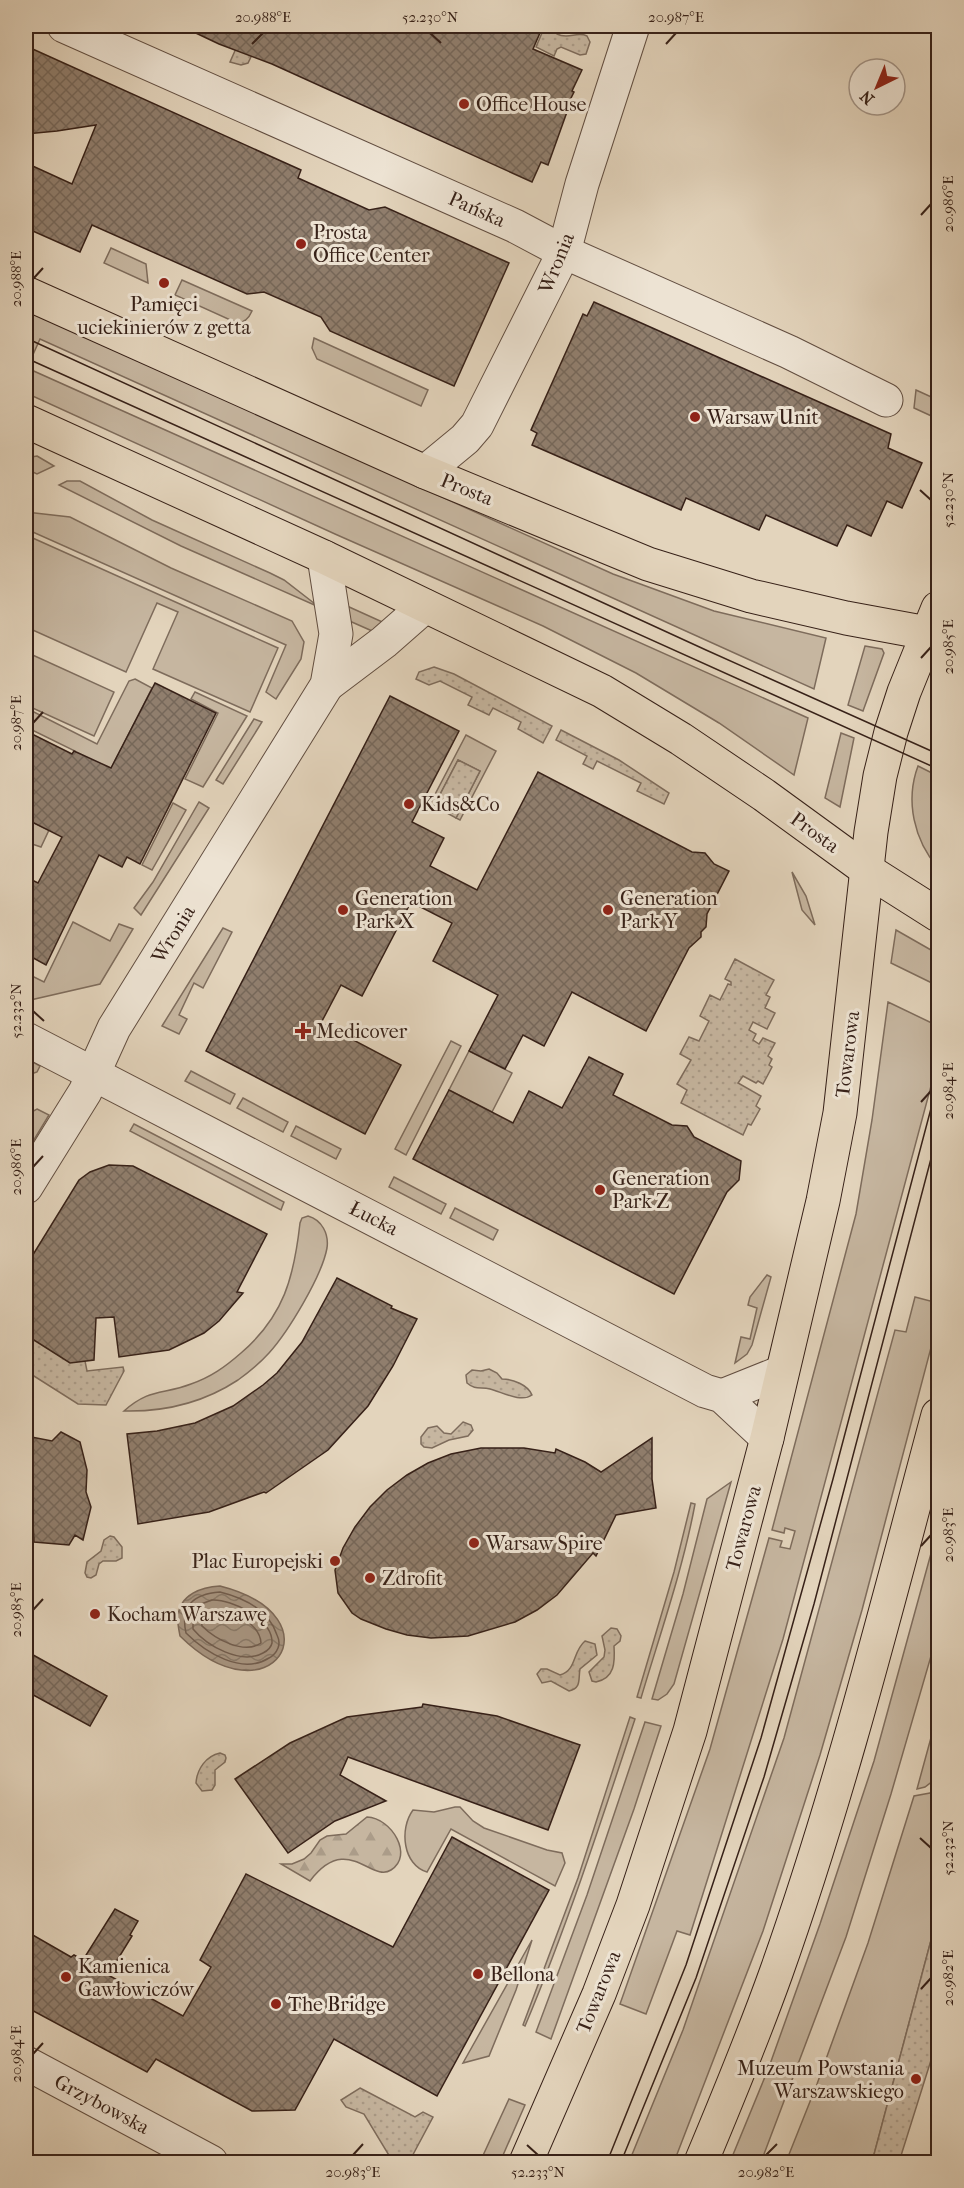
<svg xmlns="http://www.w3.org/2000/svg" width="964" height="2188" font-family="'IM FELL French Canon',serif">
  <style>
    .grass { fill: #c6b6a0; stroke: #7e6c5c; stroke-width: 1.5 }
    .forest { fill: url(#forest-firs); stroke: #7e6c5c; stroke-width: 1.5 }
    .park { fill: url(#park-dots); stroke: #7e6c5c; stroke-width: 1.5 }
    .water { fill: url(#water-waves); stroke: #7b6859; stroke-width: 1.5 }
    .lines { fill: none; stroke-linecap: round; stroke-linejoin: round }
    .shore { stroke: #705c4e; stroke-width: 1.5 }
    .building { fill: url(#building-cross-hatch); stroke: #372118; stroke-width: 1.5 }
    .minor-casing { stroke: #624e41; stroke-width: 35 }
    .major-casing { stroke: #372118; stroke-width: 35 }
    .minor { stroke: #ede3d3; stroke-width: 33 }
    .major { stroke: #e3d4bc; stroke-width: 33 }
    .tram { stroke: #372118; stroke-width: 1.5 }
    .ticks { fill: none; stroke: #372118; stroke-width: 2 }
    .poi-dot { fill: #8f2418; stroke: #ede3d3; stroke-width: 2 }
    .labels { text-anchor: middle; stroke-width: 6; stroke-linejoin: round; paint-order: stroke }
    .poi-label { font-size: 20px; fill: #372118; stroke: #ede3d3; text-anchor: start }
    .street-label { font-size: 20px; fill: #372118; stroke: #ede3d3 }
    .neatline { fill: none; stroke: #372118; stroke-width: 2 }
    .ticks-label { font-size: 15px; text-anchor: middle; fill: #372118 }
  </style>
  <defs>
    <pattern id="forest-firs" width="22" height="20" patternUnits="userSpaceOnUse" patternTransform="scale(1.5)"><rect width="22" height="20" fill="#c6b6a0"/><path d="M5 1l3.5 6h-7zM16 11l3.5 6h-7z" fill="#ab9c89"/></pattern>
    <pattern id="park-dots" width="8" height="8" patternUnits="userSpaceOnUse" patternTransform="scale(1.5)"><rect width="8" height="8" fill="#c6b6a0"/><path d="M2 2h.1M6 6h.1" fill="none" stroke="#ab9c89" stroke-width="1.8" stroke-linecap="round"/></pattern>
    <pattern id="water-waves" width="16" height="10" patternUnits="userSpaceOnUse" patternTransform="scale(1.5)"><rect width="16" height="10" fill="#a99784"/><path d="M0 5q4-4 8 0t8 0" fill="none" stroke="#8a7b6b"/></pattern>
    <pattern id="building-cross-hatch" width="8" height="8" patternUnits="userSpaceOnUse" patternTransform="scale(1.5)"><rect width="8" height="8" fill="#907e6d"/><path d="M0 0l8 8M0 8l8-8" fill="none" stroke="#766759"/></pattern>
  </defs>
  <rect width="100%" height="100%" fill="#e3d4bc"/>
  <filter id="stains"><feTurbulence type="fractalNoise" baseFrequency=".00333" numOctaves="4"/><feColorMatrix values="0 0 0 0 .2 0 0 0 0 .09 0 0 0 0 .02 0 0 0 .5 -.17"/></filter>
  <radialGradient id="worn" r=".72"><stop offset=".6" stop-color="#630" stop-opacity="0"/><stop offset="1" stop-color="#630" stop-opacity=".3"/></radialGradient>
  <g class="grass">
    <polygon points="111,248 146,264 148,283 104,263"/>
    <path d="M182 280 252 311C249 318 245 323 237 323L175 295Z"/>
    <polygon points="26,310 613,574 714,611 826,638 814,689 40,339 27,368 808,718 794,775 719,723 636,673 543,626 335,534 26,393"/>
    <polygon points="314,338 428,390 421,406 317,359 312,348"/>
    <polygon points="916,390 938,400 938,419 914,408"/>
    <polygon points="37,456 54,466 37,474 26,469 26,458"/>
    <polygon points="67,481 80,481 152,520 270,573 284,580 319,607 181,546 59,485"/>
    <polygon points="26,512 70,517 171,568 292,621 304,642 301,659 276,699 266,692 286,645 26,529"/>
    <polygon points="26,535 278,648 250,712 153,669 178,612 157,603 126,672 26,627"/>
    <polygon points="347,606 389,625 379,634 345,619"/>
    <polygon points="865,646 882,649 884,653 863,711 848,705"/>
    <polygon points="26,652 114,692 94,736 26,705"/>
    <polygon points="135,679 152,688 91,808 56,791 75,751 26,727 26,708 97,744 129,681"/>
    <polygon points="195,692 247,716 203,787 185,779 218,713 191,699"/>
    <polygon points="254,719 262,722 223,784 216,780"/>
    <polygon points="841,733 854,738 840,807 825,798"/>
    <polygon points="466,735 496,751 460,820 456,818 480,771 458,760 434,806 430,804"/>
    <path d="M918 766 938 776V868C914 840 905 801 918 766Z"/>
    <polygon points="199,802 209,808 141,915 134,908 153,882"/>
    <polygon points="173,803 186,810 152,870 142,865"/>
    <polygon points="26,819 49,830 41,847 26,842"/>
    <polygon points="792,872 806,896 815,925 802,910"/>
    <polygon points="73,922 110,941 119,924 133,929 100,984 26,1001 26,973 44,982"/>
    <polygon points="223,928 232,932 203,988 194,983 179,1015 187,1019 179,1034 162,1026"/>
    <polygon points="896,930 938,954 938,986 891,963"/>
    <polygon points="888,1002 938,1026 938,1060 783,1639 690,1935 677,1931 646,2014 620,2004 710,1749 769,1538 782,1541 780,1547 790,1549 795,1531 785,1528 784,1533 772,1530 856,1214 872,1120"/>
    <polygon points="451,1041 461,1046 406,1155 395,1149"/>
    <polygon points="469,1051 512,1073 492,1112 449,1090"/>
    <polygon points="26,1058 40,1066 37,1072 26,1076"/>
    <polygon points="191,1071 235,1094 230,1104 185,1081"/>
    <polygon points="243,1098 288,1122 283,1132 237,1108"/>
    <polygon points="37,1109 49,1115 26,1153 26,1115"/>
    <polygon points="134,1124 284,1202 281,1210 130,1131"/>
    <polygon points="296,1126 341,1149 336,1159 291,1136"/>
    <polygon points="394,1177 446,1204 441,1214 389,1187"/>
    <polygon points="455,1208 498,1230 493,1240 450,1218"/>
    <path d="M308 1216C322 1220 329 1234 327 1248 322 1276 288 1332 269 1353 260 1363 249 1372 238 1380 203 1403 166 1412 124 1411 150 1388 162 1395 191 1384 211 1377 225 1367 241 1353 284 1316 294 1277 300 1223L302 1218Z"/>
    <polygon points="767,1275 771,1277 752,1345 747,1354 735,1363 741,1337 750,1339 757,1308 748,1305 750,1297"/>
    <polygon points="915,1297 938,1303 938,1321 862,1610 820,1755 763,1931 674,2162 629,2162 683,2030 784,1738 895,1330 906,1332"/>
    <polygon points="731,1482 674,1684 667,1694 658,1700 652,1699 683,1594 707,1499"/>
    <path d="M691 1503 695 1504C683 1569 660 1634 641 1698L637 1697 674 1572Z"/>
    <polygon points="938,1528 938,1632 891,1794 846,1937 761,2162 730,2162 769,2067 820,1924 874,1761"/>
    <polygon points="938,1712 938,1777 925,1787 917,1789"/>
    <path d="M630 1717 635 1719C601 1822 567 1926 525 2026L523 2025 578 1878Z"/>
    <polygon points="645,1722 661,1726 634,1809 551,2039 536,2032 587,1895"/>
    <polygon points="938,1787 938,1914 872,2162 786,2162 817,2084 868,1943 914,1796 930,1793"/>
    <path d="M455 1807H460L473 1821 484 1828 547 1850 562 1853 565 1863 555 1886 451 1829 427 1872C403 1865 399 1829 413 1810L434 1812Z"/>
    <polygon points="532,1940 516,1990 489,2056 463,2063"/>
    <polygon points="509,2099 525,2105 500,2162 480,2162"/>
  </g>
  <path class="forest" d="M367 1817C392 1818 414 1856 391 1870 371 1883 347 1832 310 1881L281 1864H292L304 1859 311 1853 320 1840 327 1836 346 1834Z"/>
  <g class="park">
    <polygon points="246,26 266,26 248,63 241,65 230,62"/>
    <path d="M545 26H554L557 34C568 40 577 31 587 36L590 42 586 54 580 55 561 47 557 49 554 56 536 47Z"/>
    <polygon points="434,667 454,674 552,726 543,743 518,729 521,722 493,708 489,715 468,705 472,697 440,681 429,685 416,679 419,672"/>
    <polygon points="561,730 619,760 669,793 664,804 637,791 641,783 597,761 593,769 583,764 587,756 556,740"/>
    <polygon points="458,760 480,771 456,818 434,806"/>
    <polygon points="735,959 774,980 766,995 770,997 765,1008 775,1013 767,1029 753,1022 749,1030 756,1034 753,1040 759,1044 763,1038 775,1043 768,1056 772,1059 769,1065 772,1067 763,1084 758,1081 756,1083 743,1076 738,1083 761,1096 756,1106 760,1109 751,1125 748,1124 743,1135 681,1103 687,1090 677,1084 691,1060 680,1054 689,1037 699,1041 709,1021 700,1016 710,995 720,1000 728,984 731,985 731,982 725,979"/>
    <polygon points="31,1338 85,1361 87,1371 123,1367 124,1371 106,1405 78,1404 26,1371 26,1346"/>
    <path d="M489 1369 497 1373 502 1379C513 1379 528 1385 532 1395 521 1403 502 1392 490 1389 480 1387 475 1390 467 1383L466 1375 472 1370 481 1371Z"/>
    <polygon points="463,1422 471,1425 473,1430 468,1436 449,1440 432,1448 424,1447 421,1444 421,1437 428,1428 437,1426 444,1433 451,1434"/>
    <polygon points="110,1536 114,1537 122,1547 122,1558 116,1561 103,1561 99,1564 96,1575 91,1578 87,1577 85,1573 87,1562 101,1551 104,1540"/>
    <path d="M611 1628 617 1629 621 1636 620 1641 614 1646C615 1662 615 1678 596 1682L592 1681 589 1672 604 1657 605 1650 602 1636Z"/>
    <path d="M585 1641 595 1644 597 1655 580 1669C578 1679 582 1688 569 1691L551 1681 542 1683 537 1674 541 1669H547L560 1675C577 1670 572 1652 585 1641Z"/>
    <path d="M220 1753 225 1755 226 1758 225 1762 215 1770V1785L212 1790 202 1791 196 1783C197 1769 206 1756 220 1753Z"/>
    <polygon points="938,1914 938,2038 899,2162 872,2162"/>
    <polygon points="360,2088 415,2117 423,2112 433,2117 409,2162 393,2162 364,2114 346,2107 341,2100"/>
  </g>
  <path class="water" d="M220 1586C341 1617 270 1725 180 1636 179 1630 177 1622 178 1616 180 1594 202 1587 220 1586Z"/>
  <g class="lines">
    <g class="shore">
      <path d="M220 1592C244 1598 269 1610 277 1635 279 1639 280 1643 278 1648 276 1653 273 1656 269 1658 242 1675 206 1653 186 1633 180 1606 193 1594 220 1592Z"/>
      <path d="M212 1600C232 1599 273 1619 272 1643 271 1648 267 1651 263 1653 241 1665 207 1646 193 1629V1612L201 1604Z"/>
      <path d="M214 1609C232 1609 260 1624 261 1643 244 1655 215 1639 202 1626L201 1619 203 1613Z"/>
    </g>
  </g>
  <g class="building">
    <polygon points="181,26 543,26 533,49 582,70 572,91 574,92 566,108 568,109 548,165 541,162 532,182 272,64 219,44"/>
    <polygon points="26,46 301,170 298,178 369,210 385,207 509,263 454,386 330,331 321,317 264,292 247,294 92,225 80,252 26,228 26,163 72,184 96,125 57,131 26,134"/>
    <polygon points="594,302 891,434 888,448 922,463 902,508 887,501 871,536 847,525 837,546 766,515 759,530 686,498 681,510 532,445 537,433 531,430 583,314 587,316"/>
    <polygon points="155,683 216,713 140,864 127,857 122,867 99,855 46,965 26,954 26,877 38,883 62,837 26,819 26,731 72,754 74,751 111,768"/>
    <polygon points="390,696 459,731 412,822 444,838 430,866 477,890 538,772 692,852 705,853 714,864 729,871 707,914 706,927 701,932 701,937 689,948 646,1031 572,992 544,1046 523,1035 505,1069 469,1051 498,995 433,961 452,923 411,902 362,996 341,985 321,1023 401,1065 365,1134 206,1051"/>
    <polygon points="589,1057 623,1074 613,1095 672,1125 687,1126 694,1137 741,1161 739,1180 727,1192 674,1294 413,1159 449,1090 513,1123 529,1091 562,1108"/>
    <polygon points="109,1165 133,1166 267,1234 237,1292 243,1293 219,1321 204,1333 169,1350 119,1357 114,1317 96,1318 94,1360 70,1363 26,1335 26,1266 79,1180 90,1172"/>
    <polygon points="337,1278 392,1306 391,1308 417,1319 393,1366 368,1406 328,1450 266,1493 264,1492 209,1512 138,1524 127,1434 157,1431 195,1423 233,1406 263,1385 277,1373 302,1342"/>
    <polygon points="61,1432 80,1442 87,1470 86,1492 91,1507 83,1540 75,1535 69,1545 34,1542 33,1524 28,1518 26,1505 26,1471 32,1461 26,1436 52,1441"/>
    <polygon points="652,1438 652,1479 656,1508 616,1515 596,1556 593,1553 557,1595 537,1610 515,1622 468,1636 431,1638 407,1635 386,1629 361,1619 352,1613 338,1593 335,1570 343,1548 355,1527 370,1507 387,1490 407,1475 428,1463 451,1454 481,1448 524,1448 555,1453 556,1449 585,1462 601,1472"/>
    <polygon points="26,1651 107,1696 90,1726 26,1691"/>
    <polygon points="423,1704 497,1716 580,1745 548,1830 348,1757 340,1775 386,1801 335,1821 288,1853 235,1779 290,1743 347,1717 422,1707"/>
    <polygon points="452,1837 549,1890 437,2096 334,2039 295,2110 252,2111 156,2059 147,2072 26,2007 26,1931 71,1957 74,1955 83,1960 115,1909 138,1921 130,1935 132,1936 108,1975 183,2016 211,1967 200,1960 246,1874 393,1947"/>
  </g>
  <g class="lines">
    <g class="minor-casing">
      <g id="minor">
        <polyline points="64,26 515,226 564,252 789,352 886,400"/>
        <polyline points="425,472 465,439 477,425 564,252 582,184 633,26"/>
        <polyline points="327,685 384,642 425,606"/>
        <polyline points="26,1039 705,1391 722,1396 767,1438"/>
        <polyline points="26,1187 85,1092 114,1028 327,685 336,634 324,557"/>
        <polyline points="722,1396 782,1372"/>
        <polyline points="26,2063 211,2162"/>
      </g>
    </g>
    <g class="major-casing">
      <g id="major">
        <polyline points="26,293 425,472 648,564 751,596 846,618 938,635"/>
        <polyline points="26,421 324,557 602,691 681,739 764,795 867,870 938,915"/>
        <polyline points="526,2162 599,1994 633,1905 690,1731 767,1438 823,1201 840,1113 871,832 880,776 891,732 904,692 938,608"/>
        <path d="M701 2162C727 2100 753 2037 776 1973 841 1790 888 1601 938 1415"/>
      </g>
    </g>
    <use href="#minor" class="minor"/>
    <use href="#major" class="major"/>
    <g class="tram">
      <polyline points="26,338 706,650 938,754"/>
      <polyline points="26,358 938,769"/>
      <polyline points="607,2162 686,1965 761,1738 833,1479 938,1082"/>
      <polyline points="621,2162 696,1978 764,1777 814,1604 938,1132"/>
    </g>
  </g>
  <path class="ticks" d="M430 33 441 43M252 44 263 33M666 44 676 33M921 215 931 204M33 279 43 268M920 490 931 500M921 658 931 647M33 723 43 712M33 1011 44 1021M921 1102 931 1091M33 1167 43 1156M921 1546 931 1535M33 1610 43 1599M920 1838 931 1848M921 1989 931 1978M33 2054 43 2043M527 2145 538 2155M353 2155 363 2144M766 2155 777 2144"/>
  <g class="poi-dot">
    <circle cx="464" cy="104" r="6"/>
    <circle cx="301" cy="244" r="6"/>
    <circle cx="164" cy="283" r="6"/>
    <circle cx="695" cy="417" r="6"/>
    <circle cx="409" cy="804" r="6"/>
    <circle cx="343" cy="910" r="6"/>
    <circle cx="608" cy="910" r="6"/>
    <path d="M300 1022h6v6h6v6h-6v6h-6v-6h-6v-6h6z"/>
    <circle cx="600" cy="1190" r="6"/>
    <circle cx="474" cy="1543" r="6"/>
    <circle cx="335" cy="1561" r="6"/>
    <circle cx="370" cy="1578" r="6"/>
    <circle cx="95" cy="1614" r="6"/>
    <circle cx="478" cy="1974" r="6"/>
    <circle cx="66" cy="1977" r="6"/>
    <circle cx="276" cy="2004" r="6"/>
    <circle cx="916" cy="2079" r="6"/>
  </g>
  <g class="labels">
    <g class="poi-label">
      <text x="476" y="111">Office House</text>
      <text x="313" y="239">Prosta<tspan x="313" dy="23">Office Center</tspan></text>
      <text x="164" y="311" text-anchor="middle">Pamięci<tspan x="164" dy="23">uciekinierów z getta</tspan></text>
      <text x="707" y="424">Warsaw Unit</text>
      <text x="421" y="811">Kids&amp;Co</text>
      <text x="355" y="905">Generation<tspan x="355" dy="23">Park X</tspan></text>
      <text x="620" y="905">Generation<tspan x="620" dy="23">Park Y</tspan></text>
      <text x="316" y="1038">Medicover</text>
      <text x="612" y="1185">Generation<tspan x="612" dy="23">Park Z</tspan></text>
      <text x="486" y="1550">Warsaw Spire</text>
      <text x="323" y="1568" text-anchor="end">Plac Europejski</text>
      <text x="382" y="1585">Zdrofit</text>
      <text x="107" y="1621">Kocham Warszawę</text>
      <text x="78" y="1973">Kamienica<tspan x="78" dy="23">Gawłowiczów</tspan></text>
      <text x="490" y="1981">Bellona</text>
      <text x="288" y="2011">The Bridge</text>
      <text x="904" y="2075" text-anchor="end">Muzeum Powstania<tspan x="904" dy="23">Warszawskiego</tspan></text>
    </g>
    <g class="street-label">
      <text transform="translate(477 209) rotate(24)" y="7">Pańska</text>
      <text transform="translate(556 263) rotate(-68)" y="7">Wronia</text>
      <text transform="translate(467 489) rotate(22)" y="7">Prosta</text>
      <text transform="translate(815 832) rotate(36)" y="7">Prosta</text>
      <text transform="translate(173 934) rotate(-58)" y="7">Wronia</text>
      <text transform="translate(847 1054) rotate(-83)" y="7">Towarowa</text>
      <text transform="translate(374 1218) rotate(27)" y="7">Łucka</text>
      <text transform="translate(743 1528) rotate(-75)" y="7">Towarowa</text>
      <text transform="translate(598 1992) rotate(-68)" y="7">Towarowa</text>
      <text transform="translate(102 2104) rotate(28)" y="7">Grzybowska</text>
    </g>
  </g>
  <rect width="964" height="2188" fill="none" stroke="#e3d4bc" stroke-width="66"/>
  <g transform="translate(877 87) rotate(223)"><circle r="28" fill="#ede3d3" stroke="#a49588" stroke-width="1.5"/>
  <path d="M0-4.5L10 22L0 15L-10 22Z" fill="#8f2418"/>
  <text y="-9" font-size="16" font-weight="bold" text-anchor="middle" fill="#372118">N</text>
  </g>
  <rect x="33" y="33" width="898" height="2122" class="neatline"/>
  <g class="ticks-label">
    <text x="263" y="22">20.988°E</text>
    <text x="430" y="22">52.230°N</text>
    <text x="676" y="22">20.987°E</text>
    <text transform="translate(948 204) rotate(-90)" y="5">20.986°E</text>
    <text transform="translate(16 279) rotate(-90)" y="5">20.988°E</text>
    <text transform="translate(948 500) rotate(-90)" y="5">52.230°N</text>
    <text transform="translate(948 647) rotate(-90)" y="5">20.985°E</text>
    <text transform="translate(16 723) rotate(-90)" y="5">20.987°E</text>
    <text transform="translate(16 1011) rotate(-90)" y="5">52.232°N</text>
    <text transform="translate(948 1091) rotate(-90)" y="5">20.984°E</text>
    <text transform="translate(16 1167) rotate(-90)" y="5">20.986°E</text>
    <text transform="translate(948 1535) rotate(-90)" y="5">20.983°E</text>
    <text transform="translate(16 1610) rotate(-90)" y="5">20.985°E</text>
    <text transform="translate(948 1848) rotate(-90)" y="5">52.232°N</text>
    <text transform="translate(948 1978) rotate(-90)" y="5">20.982°E</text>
    <text transform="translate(16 2054) rotate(-90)" y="5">20.984°E</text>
    <text x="353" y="2177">20.983°E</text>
    <text x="538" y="2177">52.233°N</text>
    <text x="766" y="2177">20.982°E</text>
  </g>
  <rect width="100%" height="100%" filter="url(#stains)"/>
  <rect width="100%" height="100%" fill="url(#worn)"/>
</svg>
